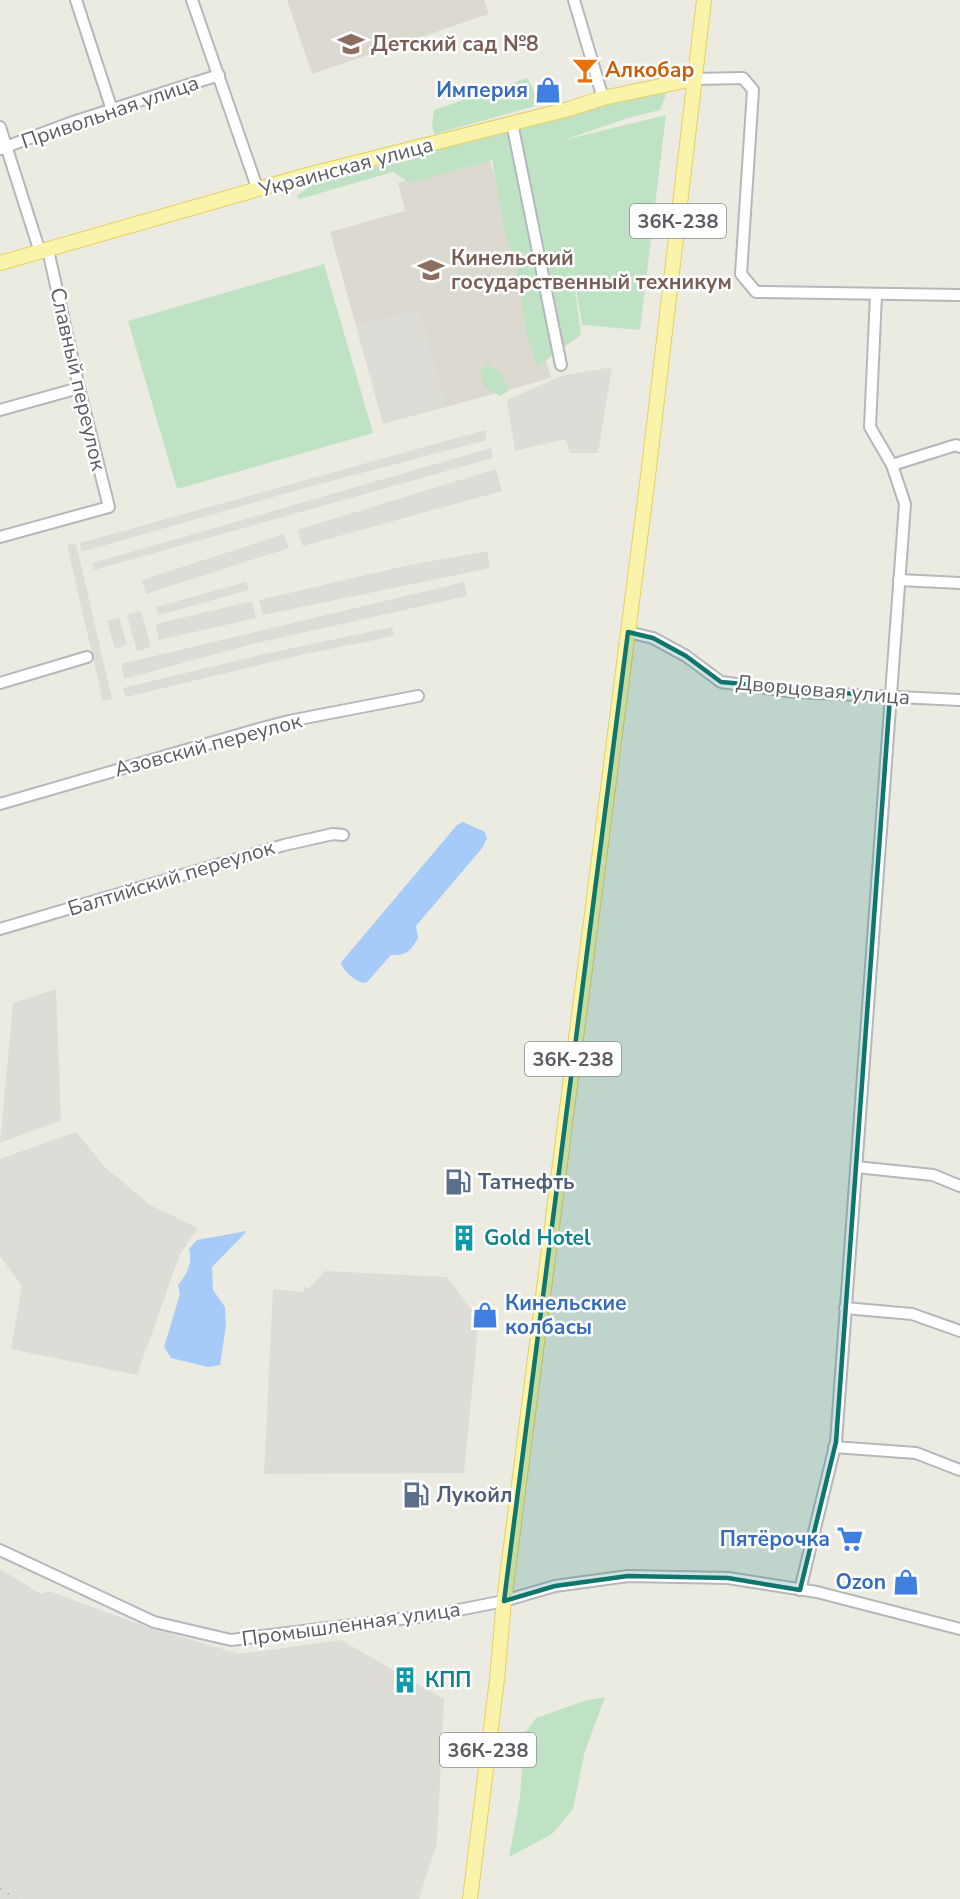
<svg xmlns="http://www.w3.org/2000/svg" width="960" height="1899" font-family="'Nunito Sans',sans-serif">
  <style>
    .industrial { fill: #dedcd6 }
    .education { fill: #dcdad0 }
    .green { fill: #c0e2c4 }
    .water { fill: #a6cbf8 }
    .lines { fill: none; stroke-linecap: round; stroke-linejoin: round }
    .minor-casing { stroke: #b4b7bb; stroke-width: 14 }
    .major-casing { stroke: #e6cf61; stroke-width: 16 }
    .minor { stroke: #fff; stroke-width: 10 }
    .major { stroke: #f9f4aa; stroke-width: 14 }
    .rail { stroke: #b2b3b3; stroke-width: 2; stroke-dasharray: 1.5 8; stroke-linecap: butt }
    .marked { fill: #0f766e; fill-opacity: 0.2; stroke: #0f766e; stroke-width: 4.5; stroke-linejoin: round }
    .labels { text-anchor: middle; stroke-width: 5; stroke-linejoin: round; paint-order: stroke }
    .shield { fill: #fff; stroke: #8c8e91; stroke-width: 1.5 }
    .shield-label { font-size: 20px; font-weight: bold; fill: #5a5d62 }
    .education-label { font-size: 21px; font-weight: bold; fill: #785e54; stroke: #fff; text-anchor: start }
    .food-label { font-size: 21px; font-weight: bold; fill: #c56008; stroke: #fff; text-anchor: start }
    .shop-label { font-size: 21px; font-weight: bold; fill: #366cbe; stroke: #fff; text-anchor: end }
    .street-label { font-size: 21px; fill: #5a5d62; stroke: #fff }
    .service-label { font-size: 21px; font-weight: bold; fill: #4e5e75; stroke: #fff; text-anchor: start }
    .culture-label { font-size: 21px; font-weight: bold; fill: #0d838f; stroke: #fff; text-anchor: start }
  </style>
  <rect width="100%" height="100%" fill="#ecebe2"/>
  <g class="industrial">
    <polygon points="419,308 446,407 383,424 356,326"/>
    <polygon points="612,367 598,453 570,453 566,439 515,451 507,400 561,376"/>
    <polygon points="485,430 487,440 308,487 81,552 80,543"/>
    <polygon points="491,448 493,458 94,570 93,563"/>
    <polygon points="496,469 502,491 303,546 297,530"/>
    <polygon points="284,534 289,548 146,594 142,580"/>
    <polygon points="76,543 112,699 103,701 67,545"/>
    <polygon points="487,551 490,568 263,615 259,600 405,566"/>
    <polygon points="246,582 249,590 159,615 156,607"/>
    <polygon points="464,582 467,596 256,643 124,679 121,664"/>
    <polygon points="252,601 256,618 159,640 156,624"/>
    <polygon points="141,611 151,647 137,651 127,615"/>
    <polygon points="119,617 127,645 115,649 107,621"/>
    <polygon points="392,627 394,636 305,654 126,697 123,688 260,655"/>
    <polygon points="56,989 61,1120 0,1143 13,1003"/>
    <polygon points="76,1132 105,1167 150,1205 198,1228 180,1254 137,1375 11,1349 22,1286 0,1256 0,1159"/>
    <polygon points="325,1271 447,1277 472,1310 471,1318 479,1319 464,1473 264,1474 273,1289 304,1292 304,1287 309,1288"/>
    <polygon points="0,1569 41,1594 49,1591 144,1626 240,1654 341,1640 444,1699 437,1844 419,1899 0,1899"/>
  </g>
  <g class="education">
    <polygon points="287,0 484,0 489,14 312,74"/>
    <polygon points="489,157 551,378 446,407 419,309 356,326 330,232 405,211 398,183"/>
  </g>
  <g class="green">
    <path d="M527 78C533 86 536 96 535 106L434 134 432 124 434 110Z"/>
    <polygon points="670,84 660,110 628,118 564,140 666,115 640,330 582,325 571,256 581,335 537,367 525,328 517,271 505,233 492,160 410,183 393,172 300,199 296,196 315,183 364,169 411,160 442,148"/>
    <polygon points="324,264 373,433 177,489 128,321"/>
    <polygon points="488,364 502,375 509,390 500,396 484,387 480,370"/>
    <polygon points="605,1697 585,1751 573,1809 552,1834 509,1857 520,1798 524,1734 536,1718 584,1701"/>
  </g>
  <g class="water">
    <path d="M463 822 485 832 487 838 483 847 416 926 418 938C410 951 407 956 391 955L368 981 365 983C357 983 343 971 341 963L343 960 457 825Z"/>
    <path d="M247 1231 212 1267 213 1290 225 1307 226 1325 220 1365 208 1367 171 1358 164 1347 180 1294 178 1285C187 1275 193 1262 189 1249L197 1240Z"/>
  </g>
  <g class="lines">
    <g class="minor-casing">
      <g id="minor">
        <polyline points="76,0 112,110"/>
        <polyline points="192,0 258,190"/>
        <polyline points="574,0 603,98"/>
        <polyline points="694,79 743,78 753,90 741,274 756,292 960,295"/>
        <polyline points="512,123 561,365"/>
        <polyline points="0,127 40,252"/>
        <polyline points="0,149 73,122 219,75"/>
        <polyline points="0,410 79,388"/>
        <polyline points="892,465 956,445 960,447"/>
        <polyline points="0,537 109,507 79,388 48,250"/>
        <polyline points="899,580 960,583"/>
        <polyline points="628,632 653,638 686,656 721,682 796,692 960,700"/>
        <polyline points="0,683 87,657"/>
        <polyline points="0,804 255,730 289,721 418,696"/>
        <polyline points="0,929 284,845 333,834 343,835"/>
        <polyline points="856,1167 933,1175 960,1186"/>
        <polyline points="845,1308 912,1314 960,1331"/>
        <polyline points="834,1447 916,1453 960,1470"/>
        <polyline points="0,1550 154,1622 231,1640 433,1615 504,1601 555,1586 628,1576 728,1578 817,1592 960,1629"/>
        <polyline points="800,1590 836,1442 905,504 892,465 870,427 876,295"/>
      </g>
    </g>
    <g class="major-casing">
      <g id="major">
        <polyline points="0,263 307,175 569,109 603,98 694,79"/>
        <polyline points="470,1899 497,1679 504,1601 648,476 704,0"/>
      </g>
    </g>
    <use href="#minor" class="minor"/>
    <use href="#major" class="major"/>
    <polyline class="rail" points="0,1888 16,1899"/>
  </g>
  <path class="marked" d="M628 632 653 638 686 656 721 682 890 697 836 1442 800 1590 728 1578 628 1576 555 1586 504 1601Z"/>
  <defs>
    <g id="school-bare" transform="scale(2.07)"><path d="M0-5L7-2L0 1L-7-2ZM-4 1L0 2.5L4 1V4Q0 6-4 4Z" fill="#8d6e63" stroke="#fff" stroke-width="2.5" paint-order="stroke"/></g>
    <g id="bar-bare" transform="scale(2.07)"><path d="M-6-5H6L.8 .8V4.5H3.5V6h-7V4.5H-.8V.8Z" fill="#e8710a" stroke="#fff" stroke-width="2.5" paint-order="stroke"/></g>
    <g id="shop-bare" transform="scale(2.07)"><path d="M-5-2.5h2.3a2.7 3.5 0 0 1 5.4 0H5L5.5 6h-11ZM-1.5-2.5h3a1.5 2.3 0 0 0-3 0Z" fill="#3f7fe0" stroke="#fff" stroke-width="2.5" paint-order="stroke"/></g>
    <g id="university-bare" transform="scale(2.07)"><path d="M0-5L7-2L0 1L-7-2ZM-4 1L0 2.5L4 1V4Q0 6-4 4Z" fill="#8d6e63" stroke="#fff" stroke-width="2.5" paint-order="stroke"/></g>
    <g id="fuel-bare" transform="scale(2.07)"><path d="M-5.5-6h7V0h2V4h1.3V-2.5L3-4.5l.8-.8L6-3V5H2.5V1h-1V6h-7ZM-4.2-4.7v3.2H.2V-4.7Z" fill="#5c6f8a" stroke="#fff" stroke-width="2.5" paint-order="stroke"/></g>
    <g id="building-bare" transform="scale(2.07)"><path d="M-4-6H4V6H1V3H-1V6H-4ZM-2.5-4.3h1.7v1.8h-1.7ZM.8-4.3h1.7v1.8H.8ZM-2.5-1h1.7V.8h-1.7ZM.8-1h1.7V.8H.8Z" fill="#0f9aa8" stroke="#fff" stroke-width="2.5" paint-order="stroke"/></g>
    <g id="supermarket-bare" transform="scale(2.07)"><path d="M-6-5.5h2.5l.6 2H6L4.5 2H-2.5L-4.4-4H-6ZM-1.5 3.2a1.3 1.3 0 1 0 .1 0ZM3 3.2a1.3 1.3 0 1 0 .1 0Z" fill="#3f7fe0" stroke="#fff" stroke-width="2.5" paint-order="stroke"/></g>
  </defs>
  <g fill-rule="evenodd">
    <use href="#school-bare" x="351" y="44"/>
    <use href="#bar-bare" x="585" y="70"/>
    <use href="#shop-bare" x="548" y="90"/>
    <use href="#university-bare" x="431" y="270"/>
    <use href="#fuel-bare" x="458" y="1182"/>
    <use href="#building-bare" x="464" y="1238"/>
    <use href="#shop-bare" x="485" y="1315"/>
    <use href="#fuel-bare" x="416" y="1495"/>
    <use href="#supermarket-bare" x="850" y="1539"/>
    <use href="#shop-bare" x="906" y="1582"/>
    <use href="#building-bare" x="405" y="1680"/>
  </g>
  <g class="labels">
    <g class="shield">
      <rect x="630" y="204" width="96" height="34" rx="4.5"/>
      <rect x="525" y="1042" width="96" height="34" rx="4.5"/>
      <rect x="440" y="1733" width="96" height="34" rx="4.5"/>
    </g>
    <g class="shield-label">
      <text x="678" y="228">36К-238</text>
      <text x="573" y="1066">36К-238</text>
      <text x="488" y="1757">36К-238</text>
    </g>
    <g class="education-label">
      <text x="371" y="51">Детский сад №8</text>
      <text x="451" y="265">Кинельский<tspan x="451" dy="24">государственный техникум</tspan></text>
    </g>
    <g class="food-label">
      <text x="605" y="77">Алкобар</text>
    </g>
    <g class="shop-label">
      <text x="528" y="97">Империя</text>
      <text x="505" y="1310" text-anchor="start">Кинельские<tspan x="505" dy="24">колбасы</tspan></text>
      <text x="830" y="1546">Пятёрочка</text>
      <text x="886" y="1589">Ozon</text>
    </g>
    <g class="street-label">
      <text transform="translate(110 112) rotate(-19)" y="7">Привольная улица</text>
      <text transform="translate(346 167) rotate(-15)" y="7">Украинская улица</text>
      <text transform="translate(78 379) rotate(77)" y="7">Славный переулок</text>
      <text transform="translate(823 690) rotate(5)" y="7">Дворцовая улица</text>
      <text transform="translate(208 745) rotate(-15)" y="7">Азовский переулок</text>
      <text transform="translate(171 878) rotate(-17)" y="7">Балтийский переулок</text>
      <text transform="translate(351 1624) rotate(-8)" y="7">Промышленная улица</text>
    </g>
    <g class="service-label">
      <text x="478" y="1189">Татнефть</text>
      <text x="436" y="1502">Лукойл</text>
    </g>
    <g class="culture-label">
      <text x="484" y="1245">Gold Hotel</text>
      <text x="425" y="1687">КПП</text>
    </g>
  </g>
</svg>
